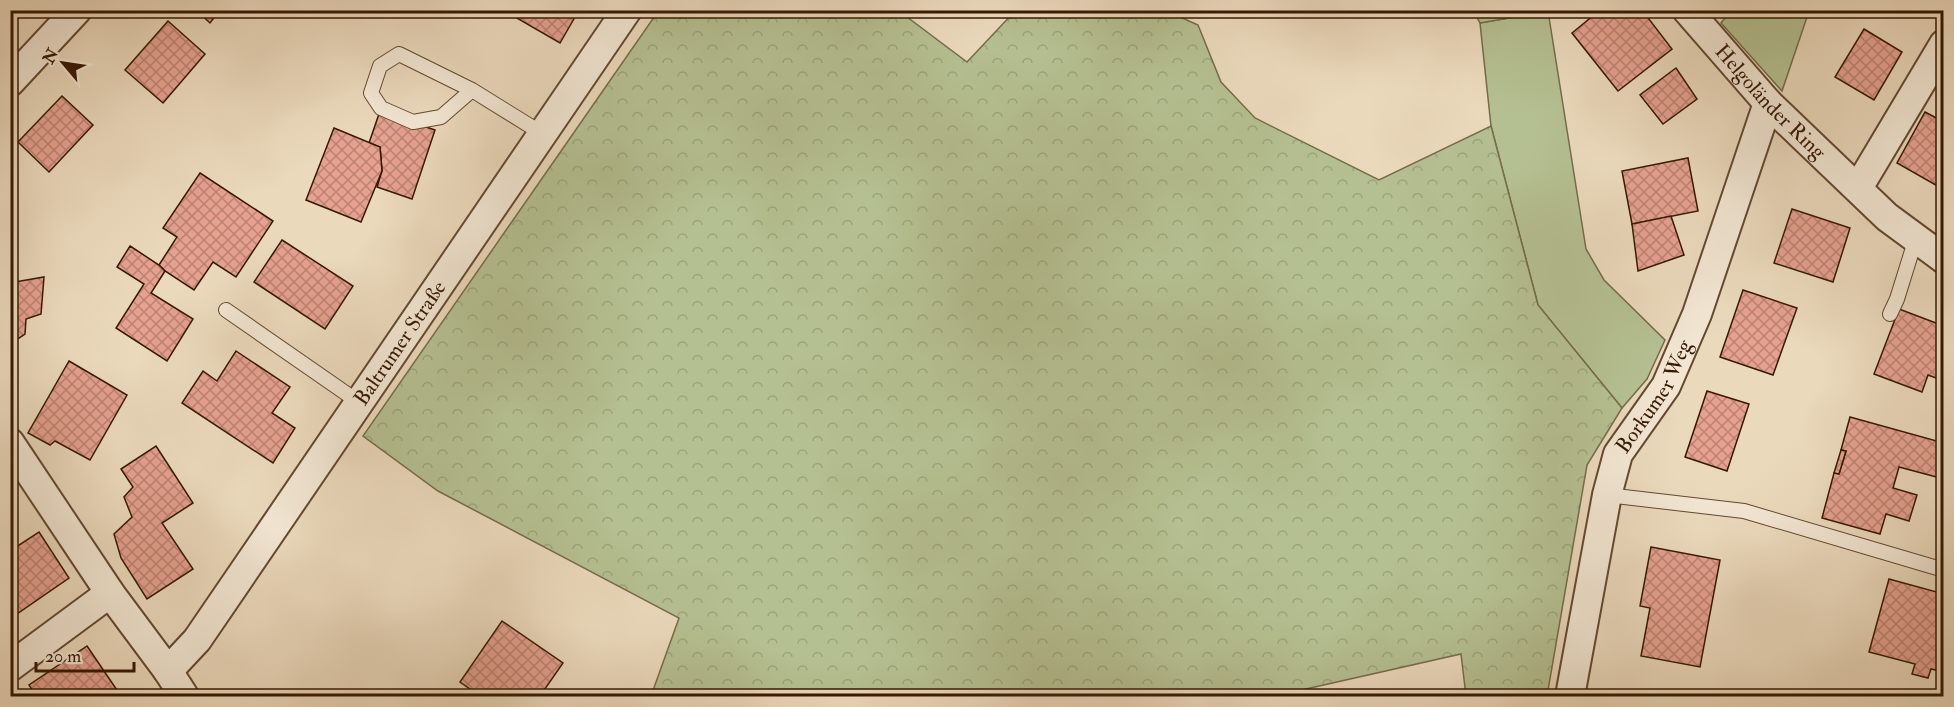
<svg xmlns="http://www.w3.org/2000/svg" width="1954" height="707" font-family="'IM FELL Double Pica',serif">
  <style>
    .green { fill: #b5c092; stroke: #766c4a; stroke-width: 1.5 }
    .forest { fill: url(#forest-crowns); stroke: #766c4a; stroke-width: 1.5 }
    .park { fill: url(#park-tufts); stroke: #766c4a; stroke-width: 1.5 }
    .building { fill: url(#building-cross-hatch); stroke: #371802; stroke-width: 1.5 }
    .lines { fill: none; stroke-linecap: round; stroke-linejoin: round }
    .service-casing { stroke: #644830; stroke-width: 16 }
    .minor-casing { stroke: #644830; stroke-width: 32 }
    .service { stroke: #f2e6d3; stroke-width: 14 }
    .minor { stroke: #f2e6d3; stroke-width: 28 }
    .labels { text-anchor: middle; stroke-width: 4.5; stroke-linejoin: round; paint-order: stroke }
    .street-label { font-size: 21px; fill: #371802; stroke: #f2e6d3 }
  </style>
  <defs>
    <pattern id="forest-crowns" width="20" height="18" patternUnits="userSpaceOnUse" patternTransform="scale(1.5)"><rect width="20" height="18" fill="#b5c092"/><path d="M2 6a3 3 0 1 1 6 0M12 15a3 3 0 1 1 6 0" fill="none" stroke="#9ca47c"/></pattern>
    <pattern id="park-tufts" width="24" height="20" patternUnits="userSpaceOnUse" patternTransform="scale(1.5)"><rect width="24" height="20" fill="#b5c092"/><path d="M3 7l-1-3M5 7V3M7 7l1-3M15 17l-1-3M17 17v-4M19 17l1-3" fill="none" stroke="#9ca47c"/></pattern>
    <pattern id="building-cross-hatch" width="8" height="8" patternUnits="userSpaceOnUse" patternTransform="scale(1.5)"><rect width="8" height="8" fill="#e6a18f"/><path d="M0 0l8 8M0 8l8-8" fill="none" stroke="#bb8273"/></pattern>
  </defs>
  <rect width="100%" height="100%" fill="#ebd9bc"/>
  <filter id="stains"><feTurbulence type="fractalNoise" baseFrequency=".00333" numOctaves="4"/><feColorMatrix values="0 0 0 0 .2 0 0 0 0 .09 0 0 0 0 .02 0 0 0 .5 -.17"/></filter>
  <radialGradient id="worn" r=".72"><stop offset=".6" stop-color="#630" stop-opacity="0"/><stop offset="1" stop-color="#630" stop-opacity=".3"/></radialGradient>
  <g class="green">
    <polygon points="1731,10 1809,11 1782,91 1721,23"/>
    <polygon points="1548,11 1586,249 1604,280 1665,340 1647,379 1622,408 1538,305 1491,126 1480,23"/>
  </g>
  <polygon class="forest" points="659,10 899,11 967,62 1015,11 1167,11 1198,25 1221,82 1255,118 1379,180 1491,126 1538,305 1622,408 1587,465 1547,696 1466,696 1461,654 1275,696 651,696 679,618 438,491 363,436"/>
  <polygon class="park" points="1473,11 1549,11 1480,23"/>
  <g class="building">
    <polygon points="196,10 220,10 210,23"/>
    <polygon points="503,10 579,10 560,43"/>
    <polygon points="1600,10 1642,10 1672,49 1618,91 1572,33"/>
    <polygon points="168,21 205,54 163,103 125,70"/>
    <polygon points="1864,29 1902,52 1874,100 1835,77"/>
    <polygon points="1676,68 1697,99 1663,124 1640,95"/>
    <polygon points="62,96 93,125 49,172 18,142"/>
    <polygon points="380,111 435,130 412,199 377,187 382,171 380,147 369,143"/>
    <polygon points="1925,112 1944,122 1944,184 1941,188 1897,163"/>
    <polygon points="334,128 380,147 382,171 361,222 306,200"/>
    <polygon points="1688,158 1698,211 1632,224 1622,171"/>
    <polygon points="200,173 273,221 236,277 213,262 194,290 165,271 159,265 177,237 163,228"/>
    <polygon points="1792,209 1850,228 1833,282 1774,263"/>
    <polygon points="1671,216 1684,255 1638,271 1632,224"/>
    <polygon points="282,240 353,286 325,329 254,282"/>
    <polygon points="130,246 159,265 165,271 151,293 193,319 167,361 116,328 144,284 117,267"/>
    <polygon points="10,276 15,282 44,277 41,314 26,319 25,334 10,344"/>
    <polygon points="1743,290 1797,308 1773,375 1720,357"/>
    <polygon points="1899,309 1944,326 1944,381 1928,375 1922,392 1874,374"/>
    <polygon points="236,351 290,387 272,413 295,428 273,463 182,403 203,371 217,381"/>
    <polygon points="69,361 127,395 90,460 55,441 50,445 28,433"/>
    <polygon points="1707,391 1749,404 1727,471 1685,457"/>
    <polygon points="1850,417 1944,443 1944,479 1899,467 1893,488 1917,495 1909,521 1886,514 1880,534 1822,518 1834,473 1839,474 1846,451 1841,450"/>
    <polygon points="156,446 193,503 162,523 193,569 147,599 121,558 114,534 132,517 124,497 133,487 121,469"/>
    <polygon points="1841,450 1846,451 1839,474 1834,473"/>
    <polygon points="39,532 69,578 11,618 10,551"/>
    <polygon points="1651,547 1720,560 1700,667 1641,656 1650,608 1640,606"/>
    <polygon points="1889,579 1944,594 1944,672 1931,669 1928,678 1912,674 1915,664 1869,652"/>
    <polygon points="502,621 563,663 540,696 480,696 460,682"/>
    <polygon points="87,646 121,696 36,696 29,685"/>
  </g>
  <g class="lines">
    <g class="service-casing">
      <g id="service">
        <polyline points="472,90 441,117 413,122 381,108 371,93 380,66 399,54 472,90 543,134"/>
        <polyline points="226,310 360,403"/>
        <polyline points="1890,314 1897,299 1916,238"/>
        <polyline points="1607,495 1744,511 1944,570"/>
      </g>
    </g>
    <g class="minor-casing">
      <g id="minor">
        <path id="s1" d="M1687 10 1768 103 1887 217 1944 259"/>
        <polyline points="10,82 77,10"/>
        <polyline points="1858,188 1944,44"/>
        <polyline points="10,443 110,593 168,671 184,696"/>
        <polyline points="10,667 110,593"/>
        <path id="s2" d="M168 671 197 640 627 10"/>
        <path id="s3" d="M1570 696 1607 495 1618 454 1666 386 1697 314 1768 103"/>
      </g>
    </g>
    <use href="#service" class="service"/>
    <use href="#minor" class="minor"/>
  </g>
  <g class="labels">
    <g class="street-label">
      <text dy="7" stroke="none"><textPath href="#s1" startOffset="124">Helgoländer Ring</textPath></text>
      <text dy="7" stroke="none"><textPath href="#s2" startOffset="402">Baltrumer Straße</textPath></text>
      <text dy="7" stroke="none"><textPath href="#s3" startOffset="315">Borkumer Weg</textPath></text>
    </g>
  </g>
  <rect width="1954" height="707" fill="none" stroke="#ebd9bc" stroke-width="36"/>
  <rect x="12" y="12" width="1930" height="683" fill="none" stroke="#371802" stroke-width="3"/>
  <rect x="18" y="18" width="1918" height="671" fill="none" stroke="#371802" stroke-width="1.5"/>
  <g transform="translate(63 63) rotate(299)" stroke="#f2e6d3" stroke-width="4.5" paint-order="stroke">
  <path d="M0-4.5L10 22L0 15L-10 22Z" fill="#371802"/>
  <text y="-9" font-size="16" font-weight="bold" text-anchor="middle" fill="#371802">N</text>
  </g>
  <path d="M36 662v9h98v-9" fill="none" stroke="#371802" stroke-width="3"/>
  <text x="45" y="662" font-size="18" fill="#371802" stroke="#f2e6d3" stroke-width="4.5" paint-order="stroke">20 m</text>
  <rect width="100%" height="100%" filter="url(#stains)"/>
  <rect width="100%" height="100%" fill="url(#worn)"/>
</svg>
